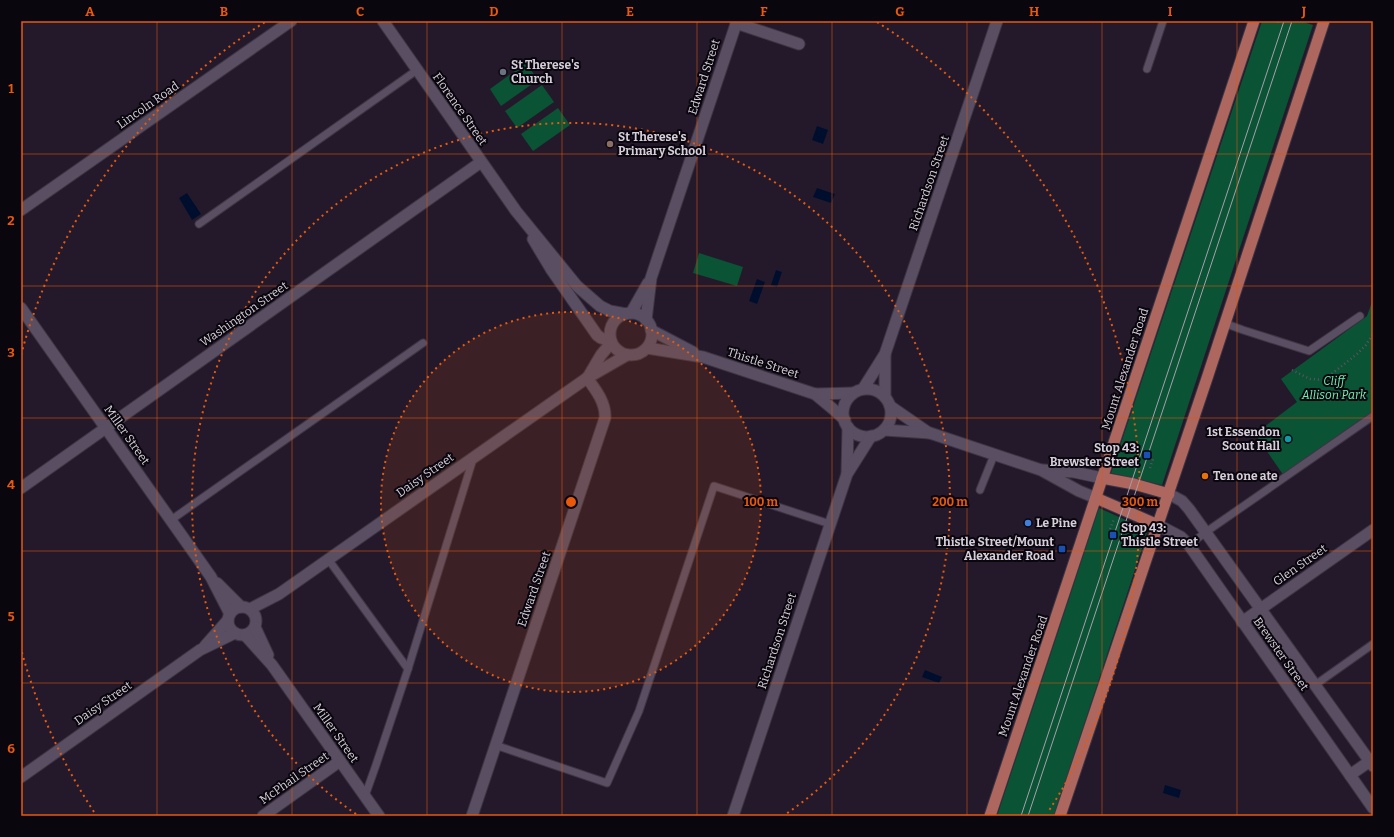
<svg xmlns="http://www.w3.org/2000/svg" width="1394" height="837" font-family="Bitter,serif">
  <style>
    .green { fill: #0a5335 }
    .water { fill: #000e2e }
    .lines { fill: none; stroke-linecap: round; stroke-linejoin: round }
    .service-casing { stroke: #3d3543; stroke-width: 9 }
    .minor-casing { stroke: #3d3543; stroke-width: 13 }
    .secondary-casing { stroke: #3d3543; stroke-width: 13 }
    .primary-casing { stroke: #3d3543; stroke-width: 13 }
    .path { stroke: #5e5464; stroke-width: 2.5; stroke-dasharray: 1 3; stroke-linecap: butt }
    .service { stroke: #5a4e63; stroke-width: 7 }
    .minor { stroke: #5a4e63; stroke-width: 11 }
    .secondary { stroke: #5a4e63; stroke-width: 11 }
    .primary { stroke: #ad675e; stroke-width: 11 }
    .tram { stroke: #a79fac; stroke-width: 1 }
    .grid { fill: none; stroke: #e8590c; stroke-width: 1; stroke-opacity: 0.55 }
    .ring { fill: none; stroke: #e8590c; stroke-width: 2; stroke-dasharray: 2 4 }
    .worship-dot { fill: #6b7280; stroke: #0a060d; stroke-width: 1.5 }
    .education-dot { fill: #8d6e63; stroke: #0a060d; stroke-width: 1.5 }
    .culture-dot { fill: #0f9aa8; stroke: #0a060d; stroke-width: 1.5 }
    .transit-dot { fill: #1a4fb4; stroke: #0a060d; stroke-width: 1.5 }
    .food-dot { fill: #e8710a; stroke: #0a060d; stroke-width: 1.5 }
    .shop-dot { fill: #3f7fe0; stroke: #0a060d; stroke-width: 1.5 }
    .labels { text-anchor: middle; stroke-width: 4; stroke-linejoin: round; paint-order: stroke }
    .poi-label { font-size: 12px; font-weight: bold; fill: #d6cfdb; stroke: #0a060d; text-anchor: start }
    .street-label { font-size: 12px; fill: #d6cfdb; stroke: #0a060d }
    .park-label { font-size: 12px; font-style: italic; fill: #6ff2b1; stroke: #0a060d }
    .centre { fill: #e8590c; stroke: #0a060d; stroke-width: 2 }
    .ring-label { font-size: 12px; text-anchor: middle; font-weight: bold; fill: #e8590c; stroke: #0a060d; stroke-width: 4; stroke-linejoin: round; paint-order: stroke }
    .neatline { fill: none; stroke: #e8590c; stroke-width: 1.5 }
    .grid-label { font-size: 13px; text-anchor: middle; font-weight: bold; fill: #e8590c }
  </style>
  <rect width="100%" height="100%" fill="#24192b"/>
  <g class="green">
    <polygon points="1262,21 1300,21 1313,25 1162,485 1111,473"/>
    <polygon points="526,63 538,80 501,106 490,89"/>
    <polygon points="542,85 554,102 517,128 505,111"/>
    <polygon points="558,108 570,125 533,151 521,134"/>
    <polygon points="699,253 743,267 737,286 693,273"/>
    <polygon points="1373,299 1373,412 1284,476 1255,434 1297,402 1281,379 1367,316"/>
    <polygon points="1099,508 1148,530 1054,816 997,816"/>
  </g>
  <g class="water">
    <polygon points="817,126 828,130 823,144 812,140"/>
    <polygon points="817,188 835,194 831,203 813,197"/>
    <polygon points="187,193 201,214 192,220 179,198"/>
    <polygon points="776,270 782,272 777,287 771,285"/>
    <polygon points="757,279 765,282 757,304 749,301"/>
    <polygon points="925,670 942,677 939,683 922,677"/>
    <polygon points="1165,785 1181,790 1179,798 1163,793"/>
  </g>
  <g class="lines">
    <g class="service-casing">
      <g id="service">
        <polyline points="1147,69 1163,21"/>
        <polyline points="199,224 417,70"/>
        <polyline points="1224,323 1243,330 1309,351 1360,316"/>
        <polyline points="980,490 994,455"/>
        <polyline points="171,520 423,343"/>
        <polyline points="1189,545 1206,532 1373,416"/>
        <polyline points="328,559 408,669"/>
        <polyline points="1315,685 1373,644"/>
        <polyline points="495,745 607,783 639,711 714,486 830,524"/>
        <polyline points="365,796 376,765 408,669 473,459"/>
      </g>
    </g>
    <g class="minor-casing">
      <g id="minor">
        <polyline points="383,21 516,211 577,286 600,306 610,311 626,314"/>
        <polyline points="736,23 799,44"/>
        <polyline points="533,239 551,269 597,335 601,338 611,341"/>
        <polyline points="21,308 211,577 230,614"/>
        <polyline points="631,313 648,283"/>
        <circle cx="631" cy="334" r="21"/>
        <polyline points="646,320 651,278 737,21"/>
        <polyline points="651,330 693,352"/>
        <polyline points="647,348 703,357 815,394 833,409 845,420"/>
        <polyline points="885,354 885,397"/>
        <polyline points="588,377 601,355 611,343"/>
        <polyline points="863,389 885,354 997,21"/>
        <circle cx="867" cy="413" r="24"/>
        <polyline points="815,394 853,393"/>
        <polyline points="890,406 929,433"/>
        <polyline points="884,430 930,433 1041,470 1079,491 1096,498"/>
        <polyline points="1043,470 1074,472 1102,478"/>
        <polyline points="847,473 848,427"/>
        <polyline points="21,488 481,162"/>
        <polyline points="1169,494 1182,501 1189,509 1373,766"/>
        <polyline points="1158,525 1181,537 1189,545 1373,808"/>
        <polyline points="217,583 241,607"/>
        <circle cx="242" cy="621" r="14"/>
        <polyline points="250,609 279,594 587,378 627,355"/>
        <polyline points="1242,622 1373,530"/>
        <polyline points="255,627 268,655"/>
        <polyline points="245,635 272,665 379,816"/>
        <polyline points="205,646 228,620"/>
        <polyline points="1350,775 1373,759"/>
        <polyline points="21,777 200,650 235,633"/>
        <polyline points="263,816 340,761"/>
        <path d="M472 816 605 418C606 403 596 390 587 378"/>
        <polyline points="733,816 847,474 871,436"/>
      </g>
    </g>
    <g class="secondary-casing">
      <polyline id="secondary" points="21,210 291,21"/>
    </g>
    <g class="primary-casing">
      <g id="primary">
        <polyline points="1102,478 1134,484 1169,494"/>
        <polyline points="1096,498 1158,525"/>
        <polyline points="990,816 1254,21"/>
        <path d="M1060 816C1150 551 1238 287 1324 21"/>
      </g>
    </g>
    <g class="path">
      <polyline points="1278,23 1278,21"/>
      <polyline points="1292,370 1310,379 1324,380 1357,354 1366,345 1373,334"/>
      <polyline points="1150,468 1153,459"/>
      <polyline points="1110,529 1114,519"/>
    </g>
    <use href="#service" class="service"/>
    <use href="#minor" class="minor"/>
    <use href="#secondary" class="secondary"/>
    <use href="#primary" class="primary"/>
    <g class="tram">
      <polyline points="1021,816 1284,21"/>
      <polyline points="1028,816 1292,21"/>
    </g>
  </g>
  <path class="grid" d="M157 21V816M292 21V816M427 21V816M562 21V816M697 21V816M832 21V816M967 21V816M1102 21V816M1237 21V816M21 154H1373M21 286H1373M21 418H1373M21 551H1373M21 683H1373"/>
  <circle cx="571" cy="502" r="190" fill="#e8590c" fill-opacity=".12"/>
  <g class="ring">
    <circle cx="571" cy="502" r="190"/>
    <path d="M356 814A379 379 0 1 1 786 814"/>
    <path d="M94 812A569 569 0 0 1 21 649M21 355A569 569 0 0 1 265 22M877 22A569 569 0 0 1 1048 812"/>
  </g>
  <circle class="worship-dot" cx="503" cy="72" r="4"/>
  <circle class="education-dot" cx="610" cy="144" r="4"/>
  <circle class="culture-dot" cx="1288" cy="439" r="4"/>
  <g class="transit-dot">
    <rect x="1143" y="451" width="8" height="8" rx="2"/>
    <rect x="1109" y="531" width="8" height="8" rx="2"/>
    <rect x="1058" y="545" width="8" height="8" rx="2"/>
  </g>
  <circle class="food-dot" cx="1205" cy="476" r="4"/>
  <circle class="shop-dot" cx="1028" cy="523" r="4"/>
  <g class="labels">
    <g class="poi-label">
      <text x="511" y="69">St Therese's<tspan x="511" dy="14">Church</tspan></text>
      <text x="618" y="141">St Therese's<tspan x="618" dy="14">Primary School</tspan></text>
      <text x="1280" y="436" text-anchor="end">1st Essendon<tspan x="1280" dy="14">Scout Hall</tspan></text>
      <text x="1139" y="452" text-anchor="end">Stop 43:<tspan x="1139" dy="14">Brewster Street</tspan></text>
      <text x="1213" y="480">Ten one ate</text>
      <text x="1036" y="527">Le Pine</text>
      <text x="1121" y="532">Stop 43:<tspan x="1121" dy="14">Thistle Street</tspan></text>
      <text x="1054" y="546" text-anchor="end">Thistle Street/Mount<tspan x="1054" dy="14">Alexander Road</tspan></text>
    </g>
    <g class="street-label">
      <text transform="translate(704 77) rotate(-72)" y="4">Edward Street</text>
      <text transform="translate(148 105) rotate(-35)" y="4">Lincoln Road</text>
      <text transform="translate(460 109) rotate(55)" y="4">Florence Street</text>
      <text transform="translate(929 183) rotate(-71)" y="4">Richardson Street</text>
      <text transform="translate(244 314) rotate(-35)" y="4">Washington Street</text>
      <text transform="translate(763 363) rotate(18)" y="4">Thistle Street</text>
      <text transform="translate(1125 369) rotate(-72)" y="4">Mount Alexander Road</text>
      <text transform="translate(127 435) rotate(55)" y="4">Miller Street</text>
      <text transform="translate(425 475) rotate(-35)" y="4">Daisy Street</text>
      <text transform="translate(1300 565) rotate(-35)" y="4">Glen Street</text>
      <text transform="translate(534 589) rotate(-71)" y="4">Edward Street</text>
      <text transform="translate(777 641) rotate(-72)" y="4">Richardson Street</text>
      <text transform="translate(1281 654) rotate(55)" y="4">Brewster Street</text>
      <text transform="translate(1023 676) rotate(-71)" y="4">Mount Alexander Road</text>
      <text transform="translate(103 703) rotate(-35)" y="4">Daisy Street</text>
      <text transform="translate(336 733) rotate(55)" y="4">Miller Street</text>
      <text transform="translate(294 778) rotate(-35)" y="4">McPhail Street</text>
    </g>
    <g class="park-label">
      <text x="1334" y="385">Cliff<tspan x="1334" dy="14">Allison Park</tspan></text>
    </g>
  </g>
  <circle cx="571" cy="502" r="6" class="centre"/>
  <g class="ring-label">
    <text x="761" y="506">100 m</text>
    <text x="950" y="506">200 m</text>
    <text x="1140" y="506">300 m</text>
  </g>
  <rect width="1394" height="837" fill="none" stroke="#0a060d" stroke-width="44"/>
  <rect x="22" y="22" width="1350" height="793" class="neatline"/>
  <g class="grid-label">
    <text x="90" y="16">A</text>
    <text x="224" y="16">B</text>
    <text x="360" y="16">C</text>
    <text x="494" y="16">D</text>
    <text x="630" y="16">E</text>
    <text x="764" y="16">F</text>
    <text x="900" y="16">G</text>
    <text x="1034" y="16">H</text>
    <text x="1170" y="16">I</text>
    <text x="1304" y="16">J</text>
    <text x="11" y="93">1</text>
    <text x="11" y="225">2</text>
    <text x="11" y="357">3</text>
    <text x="11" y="489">4</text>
    <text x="11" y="621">5</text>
    <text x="11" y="753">6</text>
  </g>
</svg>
